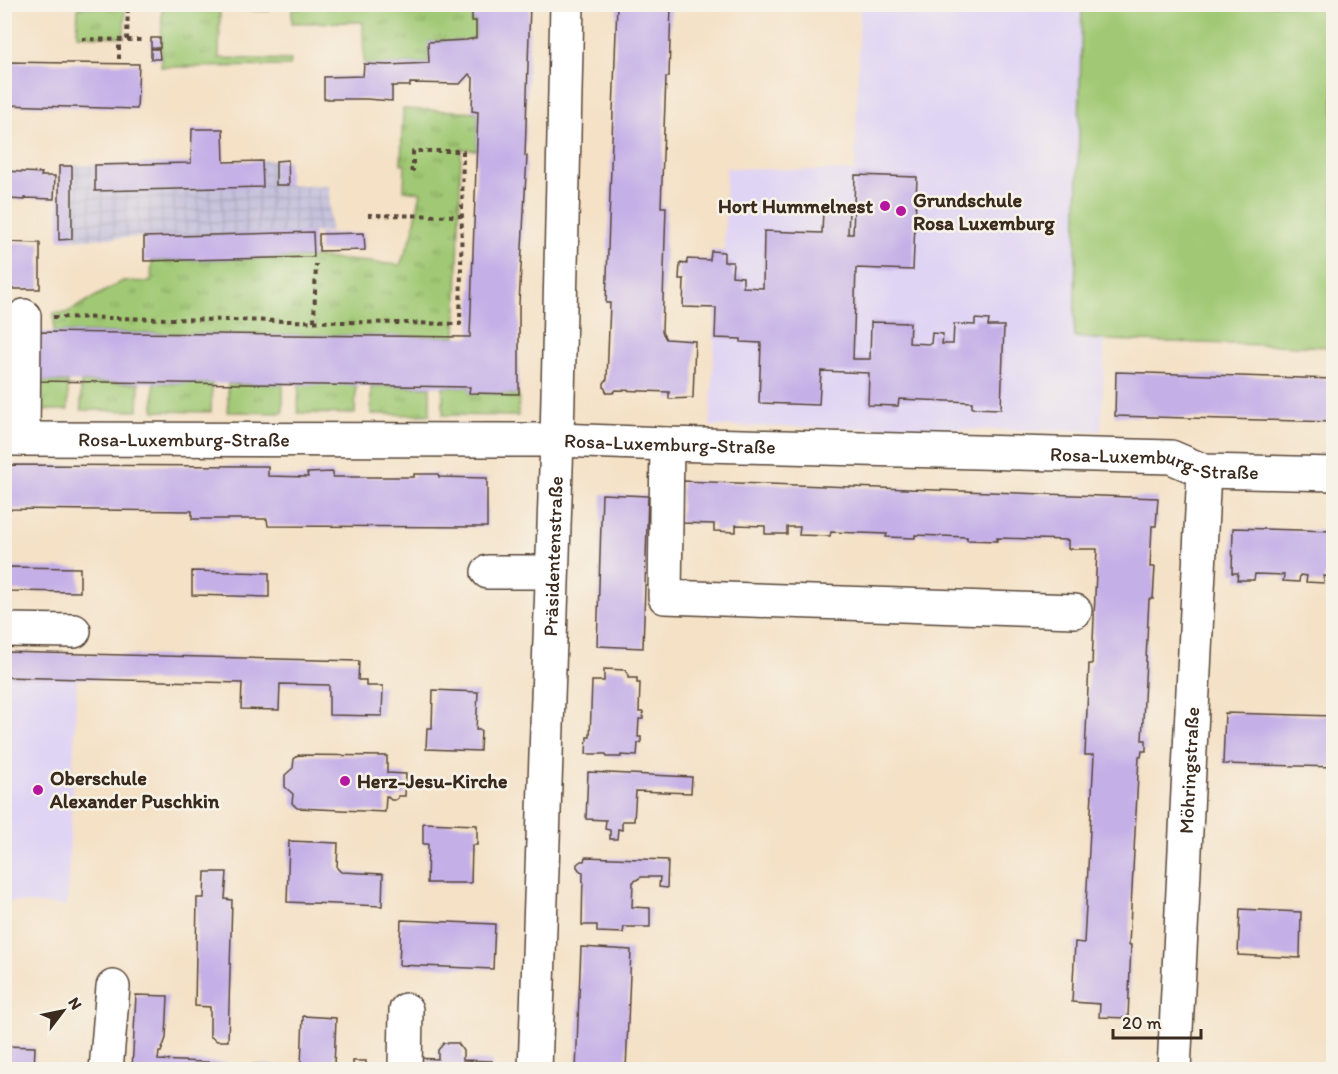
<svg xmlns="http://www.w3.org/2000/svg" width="1338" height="1074" font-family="Itim,sans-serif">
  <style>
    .built { fill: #e0d4f4 }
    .industrial { fill: url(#industrial-grid) }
    .grass { fill: url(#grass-tufts); stroke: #6e7a49; stroke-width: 1.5 }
    .garden { fill: #a1c974; stroke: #6e7a49; stroke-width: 1.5 }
    .building { fill: #c4afe7 }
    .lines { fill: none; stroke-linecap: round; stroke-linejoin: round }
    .minor-casing { stroke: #574537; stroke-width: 36 }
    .path { stroke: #574537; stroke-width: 4; stroke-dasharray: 4.5 4.5; stroke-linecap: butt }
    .minor { stroke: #fff; stroke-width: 33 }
    .poi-dot { fill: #b5179e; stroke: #f7f3e8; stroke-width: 2 }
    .labels { text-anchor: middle; stroke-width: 5; stroke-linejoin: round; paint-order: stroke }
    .poi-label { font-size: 20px; font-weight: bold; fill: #3b2a1e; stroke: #f7f3e8; text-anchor: start }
    .street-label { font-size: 20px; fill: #3b2a1e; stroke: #f7f3e8 }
  </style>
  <defs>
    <pattern id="industrial-grid" width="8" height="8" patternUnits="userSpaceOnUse" patternTransform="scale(1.5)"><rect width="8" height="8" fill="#c4c0db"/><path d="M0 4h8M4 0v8" fill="none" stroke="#a9a5bc"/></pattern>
    <pattern id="grass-tufts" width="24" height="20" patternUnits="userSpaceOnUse" patternTransform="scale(1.5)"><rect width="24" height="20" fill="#a1c974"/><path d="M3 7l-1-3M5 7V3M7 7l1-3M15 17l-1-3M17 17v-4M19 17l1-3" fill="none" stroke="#84a35f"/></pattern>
  </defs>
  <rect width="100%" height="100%" fill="#f7f3e8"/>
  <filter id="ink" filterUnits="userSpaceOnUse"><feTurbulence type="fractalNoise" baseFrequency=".0167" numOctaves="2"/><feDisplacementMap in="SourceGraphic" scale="12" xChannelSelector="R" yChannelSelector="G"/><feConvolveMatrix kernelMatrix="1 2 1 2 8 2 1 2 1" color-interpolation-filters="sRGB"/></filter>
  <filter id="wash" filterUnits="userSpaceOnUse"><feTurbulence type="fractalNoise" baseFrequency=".008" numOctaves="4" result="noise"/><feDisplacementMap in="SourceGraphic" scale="24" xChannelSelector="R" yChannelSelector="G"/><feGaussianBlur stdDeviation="1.35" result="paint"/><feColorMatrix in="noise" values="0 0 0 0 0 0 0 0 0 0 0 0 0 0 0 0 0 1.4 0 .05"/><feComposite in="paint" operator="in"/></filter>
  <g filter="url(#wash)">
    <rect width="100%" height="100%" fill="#f4e1c6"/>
    <g class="built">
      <polygon points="860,5 1082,5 1074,337 1105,340 1101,431 710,426 716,309 683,307 684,279 679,279 680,263 686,264 687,259 710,260 711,251 724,251 726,168 855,171"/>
      <polygon points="4,677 77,679 67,906 5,901"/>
    </g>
    <polygon class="industrial" points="288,160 289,185 329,186 330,232 313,232 314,257 144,261 143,237 59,240 59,166"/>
    <g class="grass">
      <polygon points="162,5 260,5 270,11 220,9 219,58 291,60 290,66 161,67"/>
      <polygon points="292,5 477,5 477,6 472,6 472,21 476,21 476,38 466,40 429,42 429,63 388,65 364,64 363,22 292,23"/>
      <polygon points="78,7 125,8 124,37 77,35"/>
      <polygon points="403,109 478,112 477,150 461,149 456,337 54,332 54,313 66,313 123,281 151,282 152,261 314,257 400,265 412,236 421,192 404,190 405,164 401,164"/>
      <polygon points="38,381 68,382 68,410 38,410"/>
      <polygon points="81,382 139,383 138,411 81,410"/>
      <polygon points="154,383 212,383 211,412 154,411"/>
      <polygon points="228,384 283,384 283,413 228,412"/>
      <polygon points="299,384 356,385 355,414 298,413"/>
      <polygon points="371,386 430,387 430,415 371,414"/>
      <polygon points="443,387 470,387 470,393 519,394 518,416 443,415"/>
    </g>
    <polygon class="garden" points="1082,5 1333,5 1333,347 1105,340 1074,337"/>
    <g id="blocks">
      <g class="building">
        <polygon points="477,4 530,4 525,156 527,156 519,304 519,394 469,393 470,387 36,381 36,332 470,337 478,112 472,111 473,78 469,74 460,84 410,83 410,86 392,86 392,101 366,99 324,99 324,77 363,76 364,64 388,65 429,63 428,42 466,40 476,38 476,21 472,21 472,6 477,6"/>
        <polygon points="617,4 671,4 669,77 666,77 661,207 666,207 662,332 666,339 695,341 693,398 669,399 669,392 616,390 613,393 607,393 604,387 604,383 607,379 610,303 606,303"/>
        <rect x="151" y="38" width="9" height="10"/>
        <polygon points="151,49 159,49 160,59 151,59"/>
        <polygon points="4,62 139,64 137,109 4,105"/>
        <polygon points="192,129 223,129 224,162 262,161 263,187 95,191 95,165 191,163"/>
        <polygon points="288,160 289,185 276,185 276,161"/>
        <polygon points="59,166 72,166 72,239 59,240"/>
        <polygon points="4,171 42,173 41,176 55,176 54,199 25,198 25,200 9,199 9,197 4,197"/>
        <polygon points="855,175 917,177 913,270 856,268 853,359 870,359 871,322 910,323 909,343 931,344 932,333 943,334 942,344 953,344 954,324 975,325 975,319 989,320 988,326 1004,326 1001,409 972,408 972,402 899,399 898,406 868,405 869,373 821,371 819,405 759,403 761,343 741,342 741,339 715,338 716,308 683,307 684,279 679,279 680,263 687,264 687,259 710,260 711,251 724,252 724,262 733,262 732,276 743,277 743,287 763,288 764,231 822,233 823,210 849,211 848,234 853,234"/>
        <polygon points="313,232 314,257 144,261 144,237"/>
        <polygon points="364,233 365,250 319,251 319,234"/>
        <polygon points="4,242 40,243 40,289 4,289"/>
        <polygon points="1116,372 1334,379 1334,422 1115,416"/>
        <polygon points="7,465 268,466 268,476 308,477 307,473 333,472 333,477 414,477 414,474 438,474 439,477 487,478 487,527 268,526 267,519 192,519 192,511 7,509"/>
        <polygon points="682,481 1158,498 1156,526 1152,526 1150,567 1155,567 1153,599 1149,599 1142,740 1146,740 1146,751 1142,751 1141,757 1139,757 1129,945 1131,945 1128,1018 1099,1017 1100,1004 1072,1002 1075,942 1084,943 1094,755 1085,755 1089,664 1092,664 1097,549 1068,549 1068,540 997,538 997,541 967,540 967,537 915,535 915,538 886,537 887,534 831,532 830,536 799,535 800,527 787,527 787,534 765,534 765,526 736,525 736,532 714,531 714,524 680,523"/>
        <polygon points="602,494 648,496 643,648 597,646"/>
        <polygon points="1233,528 1334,531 1334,577 1324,576 1324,583 1306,582 1307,576 1300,575 1299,582 1283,581 1284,575 1255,574 1254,580 1237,580 1238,573 1232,573"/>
        <polygon points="7,567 80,568 80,592 7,591"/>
        <polygon points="192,571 269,573 269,597 192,595"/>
        <polygon points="4,652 359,661 358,680 366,680 366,686 383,686 382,716 329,715 329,685 280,684 279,710 241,709 242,683 4,677"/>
        <polygon points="604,669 625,670 628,675 628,678 637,678 637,683 640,683 639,712 643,712 643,719 639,719 638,737 641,737 641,743 638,743 637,756 621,755 621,757 607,757 606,754 586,754 587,737 590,737 592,681 604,681"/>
        <polygon points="433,690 478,692 476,730 481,730 480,751 426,749 427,728 432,728"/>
        <polygon points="1225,713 1334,716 1334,767 1223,764"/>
        <polygon points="299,755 387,756 387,773 406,774 405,796 398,796 398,798 395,800 391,800 387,796 386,796 385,812 297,808 292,803 293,794 285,787 285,775 293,768 294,759"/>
        <polygon points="588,772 692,777 691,793 636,791 634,821 622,821 622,830 618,829 617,839 610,839 610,830 605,829 606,820 586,819"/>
        <polygon points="423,823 477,825 477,845 472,845 471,883 427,883 428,844 423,844"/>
        <polygon points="289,841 338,843 337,868 341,872 383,874 382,906 287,902"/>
        <polygon points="585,857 668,860 667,888 659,887 660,877 641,877 633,882 632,907 650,908 650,927 624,927 623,933 597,932 597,925 582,925 583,872 580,871 577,867 577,864 581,861 584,861"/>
        <polygon points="205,872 227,872 225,899 232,900 228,1041 217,1041 210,1036 210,1007 195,1006 197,898 204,898"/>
        <polygon points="1240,909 1301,912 1300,958 1238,955"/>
        <polygon points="401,920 495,924 493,969 399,965"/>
        <polygon points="581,947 631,950 626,1070 576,1070"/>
        <polygon points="136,995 168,996 166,1038 161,1052 159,1052 158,1060 228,1063 228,1070 132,1070"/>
        <polygon points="303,1016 336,1018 334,1067 352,1068 352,1070 238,1070 238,1064 301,1066"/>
        <polygon points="444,1043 458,1043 463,1051 463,1060 492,1061 491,1070 415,1070 415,1058 438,1059 438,1050"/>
        <polygon points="4,1046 35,1047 34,1070 4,1070"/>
        <rect x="353" y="1061" width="13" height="9"/>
      </g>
    </g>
  </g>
  <g filter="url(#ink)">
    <use href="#blocks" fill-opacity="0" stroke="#574537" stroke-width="1.5"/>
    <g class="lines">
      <g class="minor-casing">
        <g id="minor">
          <path id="s1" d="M4 439 557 440 667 444 1171 457 1204 471 1334 474"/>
          <polyline points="23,439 24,316"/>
          <polyline points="667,444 665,597 1075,611"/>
          <polyline points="488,572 552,572"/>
          <polyline points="4,630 74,631"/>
          <polyline points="106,1070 113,987"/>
          <polyline points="405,1070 406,1010"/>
          <path id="s2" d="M535 1070 557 440 567 4"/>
          <path id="s3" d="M1174 1070 1204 471"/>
        </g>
      </g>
      <g class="path">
        <polyline points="82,39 127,40 128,4"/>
        <polyline points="127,40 143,40"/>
        <polyline points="119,59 119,40"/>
        <polyline points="368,215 462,216"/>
        <polyline points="53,317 460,324 463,151 413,151 413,170 405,170"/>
        <polyline points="314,321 316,264"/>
      </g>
      <use href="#minor" class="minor"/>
    </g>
  </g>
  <g class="poi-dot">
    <circle cx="885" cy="206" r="6"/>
    <circle cx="901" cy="211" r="6"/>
    <circle cx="345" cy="781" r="6"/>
    <circle cx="38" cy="790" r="6"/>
  </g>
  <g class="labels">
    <g class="poi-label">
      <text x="913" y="207">Grundschule<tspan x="913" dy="23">Rosa Luxemburg</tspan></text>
      <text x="873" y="213" text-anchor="end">Hort Hummelnest</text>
      <text x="50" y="785">Oberschule<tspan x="50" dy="23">Alexander Puschkin</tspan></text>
      <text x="357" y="788">Herz-Jesu-Kirche</text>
    </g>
    <g class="street-label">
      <text dy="7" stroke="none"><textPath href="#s1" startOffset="180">Rosa-Luxemburg-Straße</textPath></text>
      <text dy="7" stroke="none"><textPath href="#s1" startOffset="666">Rosa-Luxemburg-Straße</textPath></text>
      <text dy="7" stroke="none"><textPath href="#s1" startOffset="1152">Rosa-Luxemburg-Straße</textPath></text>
      <text dy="7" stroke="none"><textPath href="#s2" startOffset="514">Präsidentenstraße</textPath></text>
      <text dy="7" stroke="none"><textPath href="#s3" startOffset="300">Möhringstraße</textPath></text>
    </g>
  </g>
  <rect width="1338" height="1074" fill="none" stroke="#f7f3e8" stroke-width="24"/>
  <g transform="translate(63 1011) rotate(58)" stroke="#f7f3e8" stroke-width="4.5" paint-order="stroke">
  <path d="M0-4.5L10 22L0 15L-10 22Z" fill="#3b2a1e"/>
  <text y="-9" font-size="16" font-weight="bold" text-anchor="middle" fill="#3b2a1e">N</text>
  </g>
  <path d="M1113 1029v9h88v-9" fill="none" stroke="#3b2a1e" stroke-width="3"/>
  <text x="1122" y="1029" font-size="18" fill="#3b2a1e" stroke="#f7f3e8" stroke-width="4.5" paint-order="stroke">20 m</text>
</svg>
